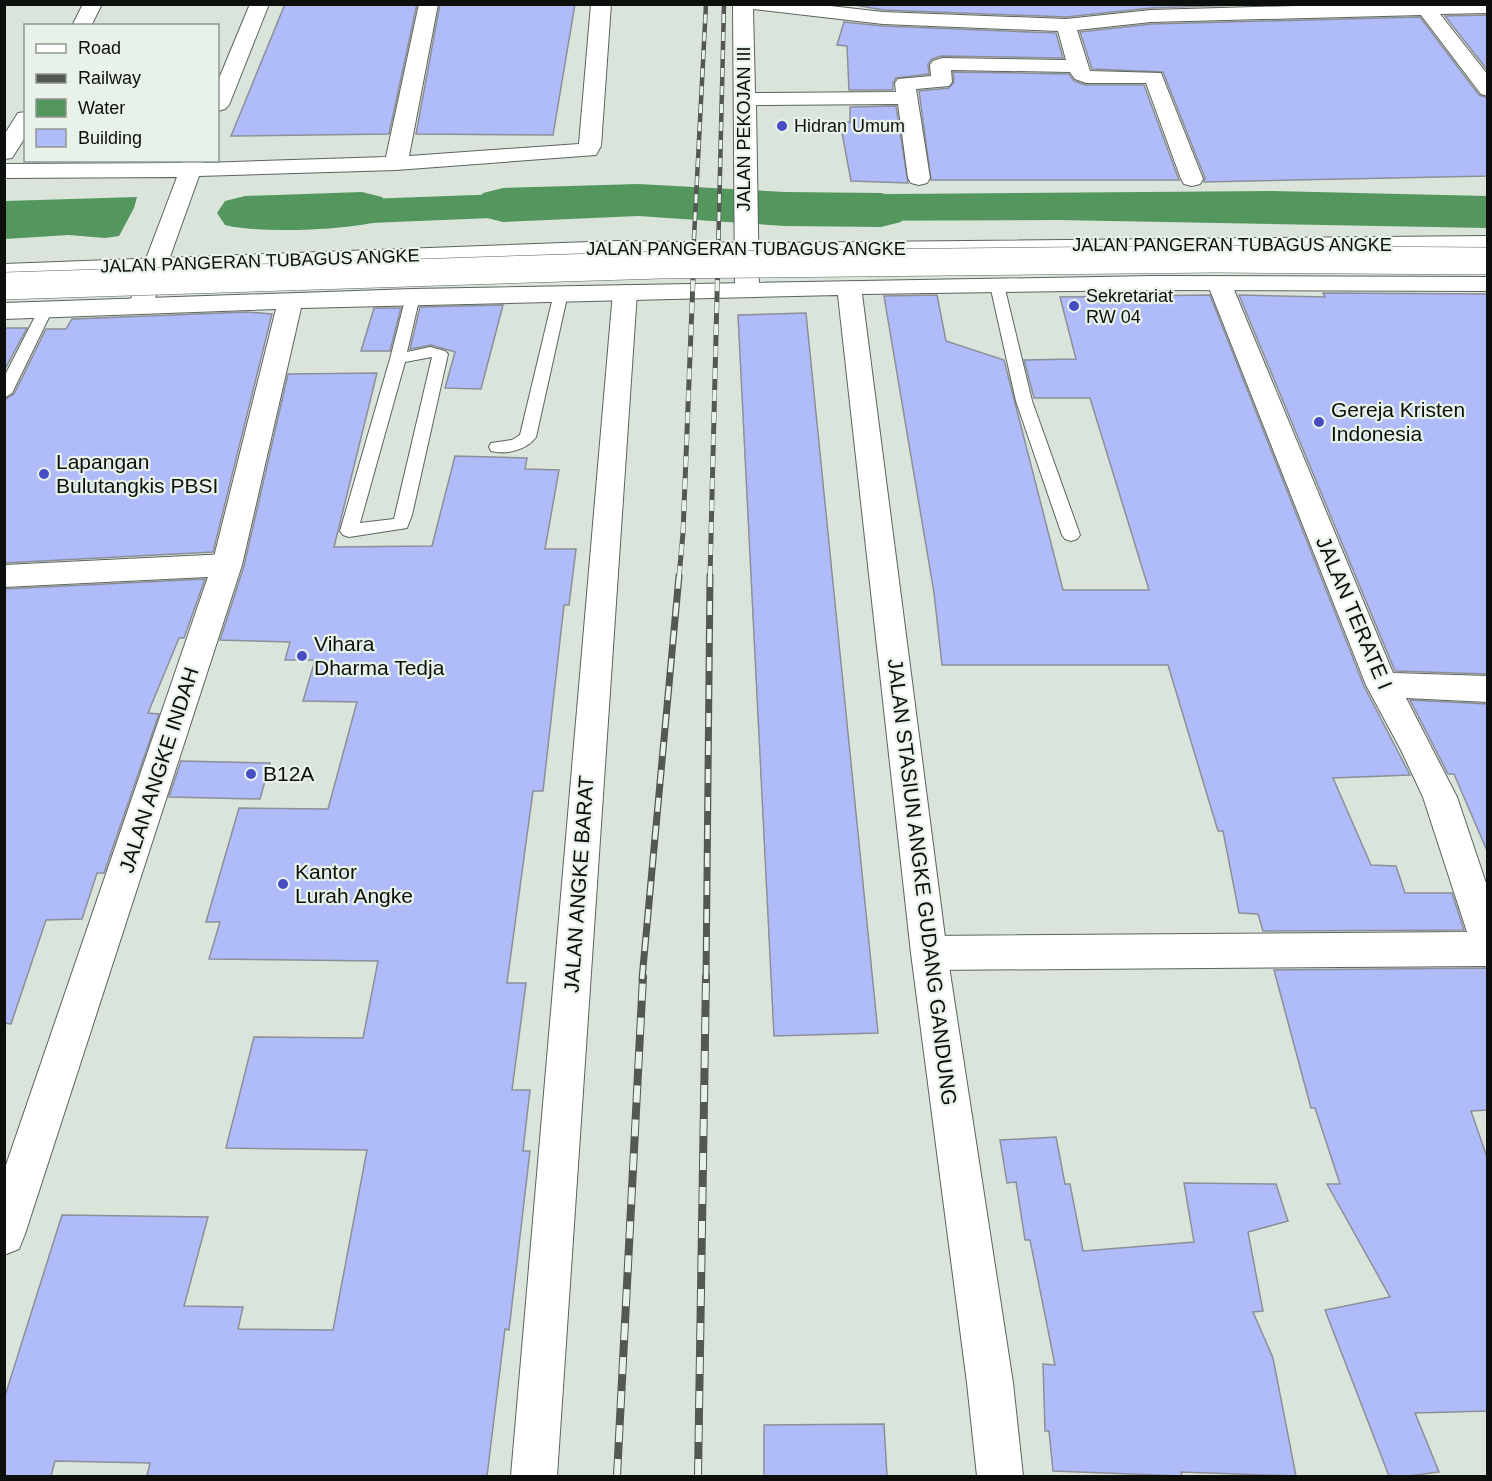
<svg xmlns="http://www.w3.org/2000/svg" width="1492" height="1481" font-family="Arial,sans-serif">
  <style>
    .water { fill: #54975e }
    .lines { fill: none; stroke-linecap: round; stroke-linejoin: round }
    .river { fill: #54975e; fill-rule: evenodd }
    .building { fill: #afbcf9; stroke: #8c8e99; stroke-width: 1.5 }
    .service-casing { stroke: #5b645c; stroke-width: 2 }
    .minor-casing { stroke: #5b645c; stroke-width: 2 }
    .tertiary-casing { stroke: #5b645c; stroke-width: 2 }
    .service { fill: #fff; fill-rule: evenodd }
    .minor { fill: #fff; fill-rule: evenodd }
    .tertiary { fill: #fff; fill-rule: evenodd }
    .rail-far3-casing { stroke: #535853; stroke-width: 4.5 }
    .rail-far2-casing { stroke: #535853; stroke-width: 5 }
    .rail-far1-casing { stroke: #535853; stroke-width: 7 }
    .rail-casing { stroke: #535853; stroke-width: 8 }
    .rail-far3 { stroke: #e8f2e9; stroke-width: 3; stroke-dasharray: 9; stroke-linecap: butt }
    .rail-far2 { stroke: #e8f2e9; stroke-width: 4; stroke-dasharray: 11; stroke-linecap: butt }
    .rail-far1 { stroke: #e8f2e9; stroke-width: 4.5; stroke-dasharray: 14; stroke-linecap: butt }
    .rail { stroke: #e8f2e9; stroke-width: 6; stroke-dasharray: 17; stroke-linecap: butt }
    .secondary-bridge-casing { stroke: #5b645c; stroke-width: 28; stroke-linecap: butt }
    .secondary-bridge { stroke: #fff; stroke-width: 27 }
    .poi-dot { fill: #464dc2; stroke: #e8f2e9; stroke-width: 2 }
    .labels { text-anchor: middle; stroke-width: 4.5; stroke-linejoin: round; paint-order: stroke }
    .far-poi-label { font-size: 18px; fill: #0c0f0c; stroke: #e8f2e9; text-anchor: start }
    .far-street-label { font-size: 18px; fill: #0c0f0c; stroke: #e8f2e9 }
    .poi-label { font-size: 21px; fill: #0c0f0c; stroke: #e8f2e9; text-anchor: start }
    .street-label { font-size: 21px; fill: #0c0f0c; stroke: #e8f2e9 }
  </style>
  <rect width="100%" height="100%" fill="#dbe4db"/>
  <g class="water">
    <polygon points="611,190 613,213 249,228 255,203"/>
    <polygon points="1272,191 1487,196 1487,228 1057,220 770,221 773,195"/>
    <polygon points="137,197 134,208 119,236 105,238 69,235 5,239 5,201"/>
  </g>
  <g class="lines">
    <g class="river">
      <polygon points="638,184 785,192 881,193 901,198 909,210 901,222 881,227 785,226 638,216 503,222 483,217 475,205 483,193 503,188"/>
      <path d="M362 192 382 197 390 209 382 221C346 230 261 234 225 225L217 213 225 201 245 196Z"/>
    </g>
  </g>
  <g class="building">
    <polygon points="285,4 417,4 389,134 231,136"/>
    <polygon points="440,4 575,4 553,135 416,134"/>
    <polygon points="849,4 1267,4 1151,8 1066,17 883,10"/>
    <polygon points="1488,15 1488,71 1445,16"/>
    <polygon points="1420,17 1479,95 1488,98 1488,176 1204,182 1205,178 1163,72 1092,69 1080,32 1151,24"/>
    <polygon points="844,22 883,26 1056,33 1063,58 941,56 932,59 928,64 929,74 896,78 893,83 893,90 849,90 847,46 837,45"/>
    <polygon points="953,72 1069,74 1074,81 1086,85 1144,85 1179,180 931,180 919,91 949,88 954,82"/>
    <polygon points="896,106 908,183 851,181 840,122 850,122 850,107"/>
    <polygon points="1323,293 1488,294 1488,674 1395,671 1239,295 1325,297"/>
    <polygon points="937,295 946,341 1004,360 1063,590 1149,590 1090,398 1034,398 1024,360 1076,359 1060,297 1210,295 1364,686 1410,775 1333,778 1371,865 1396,866 1405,893 1452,893 1464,930 1263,931 1258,914 1239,913 1223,831 1218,831 1168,665 942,665 934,593 884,296"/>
    <polygon points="503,305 481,389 445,388 455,352 431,345 410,349 420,307"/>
    <polygon points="374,308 401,308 390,351 361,351"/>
    <polygon points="247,312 272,314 213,552 4,563 4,400 14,394 46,329 66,329 72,319"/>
    <polygon points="806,313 878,1033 774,1036 738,315"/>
    <polygon points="4,328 27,328 4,371"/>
    <polygon points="377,373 334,547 432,546 455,456 527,458 525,469 559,470 545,549 576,549 569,605 564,605 543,791 533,791 507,983 526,983 512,1090 530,1090 523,1151 530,1151 509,1330 505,1329 487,1476 147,1476 150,1463 55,1461 51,1476 4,1476 4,1399 62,1215 208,1217 184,1306 243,1307 238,1329 333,1330 367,1150 226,1148 254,1037 363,1038 378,961 209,959 220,922 206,922 239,808 328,809 357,702 303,701 315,660 285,660 290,642 220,640 244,566 288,374"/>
    <polygon points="205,579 184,638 179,638 148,713 159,714 104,873 97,873 82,919 46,920 11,1024 4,1023 4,589"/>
    <polygon points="1410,700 1488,704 1488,853 1454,774 1448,774"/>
    <polygon points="181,761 270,763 260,799 169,797"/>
    <polygon points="1488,968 1488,1110 1471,1111 1488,1160 1488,1411 1415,1413 1439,1472 1409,1476 1389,1476 1325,1310 1390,1297 1327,1184 1340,1184 1315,1108 1311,1108 1274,970"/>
    <polygon points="1056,1137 1065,1184 1070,1184 1083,1251 1194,1242 1184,1183 1276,1184 1288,1221 1248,1232 1263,1311 1253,1312 1273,1358 1296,1476 1181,1472 1182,1476 1053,1471 1049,1431 1045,1431 1043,1364 1055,1365 1030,1240 1025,1240 1016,1182 1007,1183 1000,1140"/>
    <polygon points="884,1424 887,1476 764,1476 764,1425"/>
  </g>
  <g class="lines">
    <g class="service-casing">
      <g id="service">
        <polygon points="997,281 1004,285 1032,401 1080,535 1077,539 1071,541 1065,539 1062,535 1016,401 990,285"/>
        <path d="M561 289 568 293 536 437C527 450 506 455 491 451L489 447 491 443 512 440 520 435 554 293Z"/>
        <path d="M413 292 420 296 407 352 430 347 445 351 448 354 412 515 407 528 349 537 343 535 340 531 390 359 406 296ZM432 357 394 519 360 523 405 362Z"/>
        <polygon points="46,305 53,309 12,393 4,398 4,377 39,309"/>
      </g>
    </g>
    <g class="minor-casing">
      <g id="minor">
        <polygon points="83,4 102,4 91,26 72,26"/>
        <polygon points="250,4 269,4 229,105 225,109 218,111 218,81"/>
        <polygon points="419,4 438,4 409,156 579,144 591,4 611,4 601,146 596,155 396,170 199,176 153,304 150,309 141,312 132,309 129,304 177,177 4,178 4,164 182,163 183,160 205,160 204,163 386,157"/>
        <path d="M733 4H813L883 12 1066 19 1151 10 1365 4H1488V13L1440 14 1488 75V96L1481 94 1421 15 1151 22 1077 30 1090 71 1161 73 1203 179 1200 184 1192 186 1184 184 1181 179 1146 83H1086L1075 79 1070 72 951 70 952 82 949 86 916 89 930 178 927 183 919 185 911 183 908 178 898 104 756 105 759 290 756 295 747 297 738 295 735 290ZM753 9 883 24 1058 31 1066 60 942 58 933 61 930 65 931 76 898 79 895 83 896 92 755 93Z"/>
        <polygon points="26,112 26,136 12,158 4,159 4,135 18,113"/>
        <polygon points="1220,278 1229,280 1232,285 1393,673 1488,676 1488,702 1406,698 1457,797 1488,889 1488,966 929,970 916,965 911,953 916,941 929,936 1467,932 1423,797 1401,750 1366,685 1208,285 1211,280"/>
        <polygon points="625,285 634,287 637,292 557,1476 511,1476 613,292 616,287"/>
        <polygon points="227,554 237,557 242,565 237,573 227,576 4,587 4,565"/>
      </g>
    </g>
    <g class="tertiary-casing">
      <g id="tertiary">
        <polygon points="1488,236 1488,250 750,257 617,255 4,278 4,264 617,241 750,243"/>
        <polygon points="1151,276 1488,277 1488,291 1151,290 862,294 947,953 1013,1383 1023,1476 977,1476 967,1383 911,953 838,295 301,308 242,565 25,1234 19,1249 4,1255 4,1171 212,565 276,309 4,319 4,303 413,289"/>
      </g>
    </g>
    <use href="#service" class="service"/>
    <use href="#minor" class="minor"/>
    <use href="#tertiary" class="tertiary"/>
    <g class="rail-far3-casing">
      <g id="rail-far3">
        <polyline points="693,257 706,4"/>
        <polyline points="718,257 724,4"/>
      </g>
    </g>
    <g class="rail-far2-casing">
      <g id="rail-far2">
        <polyline points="679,577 683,533 694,255"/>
        <polyline points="710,577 718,255"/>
      </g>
    </g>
    <g class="rail-far1-casing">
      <g id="rail-far1">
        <polyline points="642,979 679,576"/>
        <polyline points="706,979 710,576"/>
      </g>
    </g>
    <g class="rail-casing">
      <g id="rail">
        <polyline points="617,1476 643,977"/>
        <polyline points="698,1476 706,977"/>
      </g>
    </g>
    <use href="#rail-far3" class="rail-far3"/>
    <use href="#rail-far2" class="rail-far2"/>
    <use href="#rail-far1" class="rail-far1"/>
    <use href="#rail" class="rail"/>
    <g class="secondary-bridge-casing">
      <polyline id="secondary-bridge" points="4,286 660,265 1216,259 1488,261"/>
    </g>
    <use href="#secondary-bridge" class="secondary-bridge"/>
  </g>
  <g class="poi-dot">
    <circle cx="782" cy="126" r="6"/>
    <circle cx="1074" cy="306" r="6"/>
    <circle cx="1319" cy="422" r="6"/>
    <circle cx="44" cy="474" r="6"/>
    <circle cx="302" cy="656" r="6"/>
    <circle cx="251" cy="774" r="6"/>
    <circle cx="283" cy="884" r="6"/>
  </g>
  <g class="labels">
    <g class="far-poi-label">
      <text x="794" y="132">Hidran Umum</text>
      <text x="1086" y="302">Sekretariat<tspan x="1086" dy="21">RW 04</tspan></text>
    </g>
    <g class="far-street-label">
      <text transform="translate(744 129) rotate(-90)" y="6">JALAN PEKOJAN III</text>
      <text x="1232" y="251">JALAN PANGERAN TUBAGUS ANGKE</text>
      <text x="746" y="255">JALAN PANGERAN TUBAGUS ANGKE</text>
      <text transform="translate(260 261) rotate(-2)" y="6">JALAN PANGERAN TUBAGUS ANGKE</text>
    </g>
    <g class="poi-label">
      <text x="1331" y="417">Gereja Kristen<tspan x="1331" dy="24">Indonesia</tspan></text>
      <text x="56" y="469">Lapangan<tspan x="56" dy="24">Bulutangkis PBSI</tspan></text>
      <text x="314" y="651">Vihara<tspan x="314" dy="24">Dharma Tedja</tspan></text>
      <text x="263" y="781">B12A</text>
      <text x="295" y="879">Kantor<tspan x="295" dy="24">Lurah Angke</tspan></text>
    </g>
    <g class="street-label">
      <text transform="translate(1354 613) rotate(67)" y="7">JALAN TERATE I</text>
      <text transform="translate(159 770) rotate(-72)" y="7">JALAN ANGKE INDAH</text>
      <text transform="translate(922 882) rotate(83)" y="7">JALAN STASIUN ANGKE GUDANG GANDUNG</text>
      <text transform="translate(579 884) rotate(-86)" y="7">JALAN ANGKE BARAT</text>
    </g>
  </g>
  <rect width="1492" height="1481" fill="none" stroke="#0c0f0c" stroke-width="12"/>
  <rect x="24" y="24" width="195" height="138" fill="#e8f2e9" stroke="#909791" stroke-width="1.5"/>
  <rect x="36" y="44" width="30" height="9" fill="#ffffff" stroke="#909791" stroke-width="1.5"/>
  <text x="78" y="54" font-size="18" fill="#0c0f0c">Road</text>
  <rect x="36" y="74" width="30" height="9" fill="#535853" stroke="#909791" stroke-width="1.5"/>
  <text x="78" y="84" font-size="18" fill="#0c0f0c">Railway</text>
  <rect x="36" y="99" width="30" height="18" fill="#54975e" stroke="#909791" stroke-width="1.5"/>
  <text x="78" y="114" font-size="18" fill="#0c0f0c">Water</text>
  <rect x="36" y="129" width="30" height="18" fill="#afbcf9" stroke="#909791" stroke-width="1.5"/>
  <text x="78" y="144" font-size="18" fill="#0c0f0c">Building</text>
</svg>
